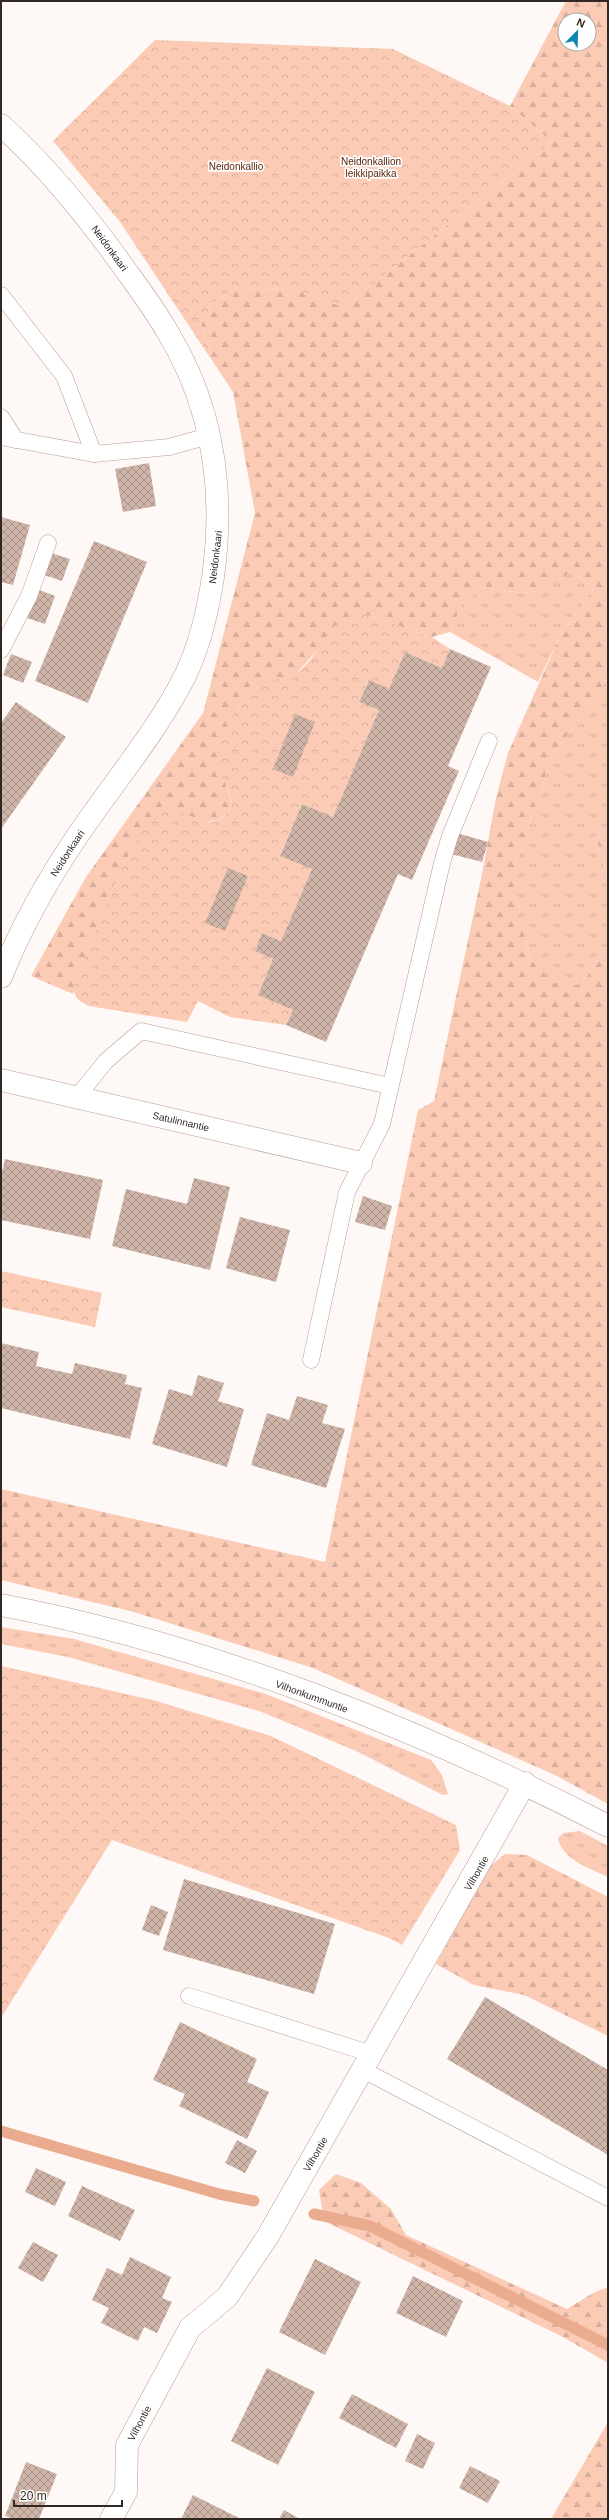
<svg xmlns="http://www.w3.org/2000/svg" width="609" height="2520" font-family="Helvetica,sans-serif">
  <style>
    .grass { fill: url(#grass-tufts) }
    .forest { fill: url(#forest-firs); fill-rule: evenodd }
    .park { fill: url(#park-crowns) }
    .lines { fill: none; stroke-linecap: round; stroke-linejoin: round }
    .stream { stroke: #ebab8f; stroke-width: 11 }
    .building { fill: url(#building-cross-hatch) }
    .lane-casing { stroke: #b79d92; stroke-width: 17 }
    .street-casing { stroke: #b79d92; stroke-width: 23 }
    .secondary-casing { stroke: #b79d92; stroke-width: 23 }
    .lane { stroke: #fff; stroke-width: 16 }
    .street { stroke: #fff; stroke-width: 22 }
    .secondary { stroke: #fff; stroke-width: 22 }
    .labels { text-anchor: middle; stroke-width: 3.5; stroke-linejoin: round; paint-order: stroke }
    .park-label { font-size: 10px; fill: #561e00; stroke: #fff }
    .street-label { font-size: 10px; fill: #332924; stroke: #fff }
  </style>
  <defs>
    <pattern id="grass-tufts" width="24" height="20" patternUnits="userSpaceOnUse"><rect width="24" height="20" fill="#fccbb5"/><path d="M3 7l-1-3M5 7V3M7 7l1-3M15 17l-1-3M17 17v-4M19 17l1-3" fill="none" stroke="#d8ae9c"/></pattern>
    <pattern id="forest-firs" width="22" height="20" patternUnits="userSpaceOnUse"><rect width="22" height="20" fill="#fccbb5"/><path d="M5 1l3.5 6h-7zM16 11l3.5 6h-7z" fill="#d8ae9c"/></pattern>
    <pattern id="park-crowns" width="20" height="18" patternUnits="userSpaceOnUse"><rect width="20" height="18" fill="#fccbb5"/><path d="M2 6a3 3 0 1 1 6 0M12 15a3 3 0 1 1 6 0" fill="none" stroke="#d8ae9c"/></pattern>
    <pattern id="building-cross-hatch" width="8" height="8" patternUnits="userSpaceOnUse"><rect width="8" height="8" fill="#cfb4a8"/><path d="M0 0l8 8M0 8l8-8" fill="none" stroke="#a99289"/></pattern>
  </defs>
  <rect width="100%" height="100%" fill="#fef9f6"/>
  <g class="grass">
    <path d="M572 571 594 589 560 636 538 682 450 632 461 606 483 587C526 594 535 599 572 571Z"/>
    <polygon points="608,679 608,827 596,835 608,882 608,951 605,951 581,985 554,984 530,958 516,896 516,864 552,757"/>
    <polygon points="1,1627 74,1639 266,1694 431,1760 442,1775 448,1794 443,1795 354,1750 259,1711 68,1657 1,1644"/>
    <path d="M580 1831 608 1846V1877C590 1868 562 1860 558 1838L563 1833Z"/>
  </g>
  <g class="forest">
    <path d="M566 1H608V679L552 757 516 864V896L530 958 554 983 581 985 605 951H608V1804L555 1775 313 1668 134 1612 1 1580V1489L325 1562 418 1110 434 1101 482 874 496 798 508 753 560 636 594 589 572 571C535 599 526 594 483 587L461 606 450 632 432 637 367 615 319 648 296 674 282 679 263 683 238 708 220 745 218 761 232 803C212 849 181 791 150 822 143 829 137 841 132 850 106 895 91 945 73 994L31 976 86 877 203 713 255 513 233 392 213 362 201 325 212 303 236 289 296 290 344 307 552 142 510 106ZM565 20H589V44H565Z"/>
    <polygon points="608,827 608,882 596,835"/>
    <polygon points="505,1854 527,1855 608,1897 608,2036 524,1995 474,1985 436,1964 489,1867"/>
    <polygon points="336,2174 361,2183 391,2209 406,2235 567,2309 593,2293 608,2287 608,2363 563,2337 324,2221 319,2190"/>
    <polygon points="608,2422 608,2519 551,2519"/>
  </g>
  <g class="park">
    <polygon points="155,40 393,49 510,106 552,142 344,307 296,290 236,289 212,303 201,325 213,362 120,222 53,141"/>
    <path d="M367 615 432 637 450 649 442 668 405 652 389 689 368 681 359 702 379 710 333 817 302 804 280 855 312 869 281 941 262 933 255 951 273 959 258 995 293 1010 286 1025 230 1017 198 1001 187 1022 89 1006C79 1001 73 998 74 986 92 940 108 893 132 849 137 841 143 828 150 821 184 791 212 850 232 803 229 789 221 776 218 762 214 742 245 690 264 682 278 677 291 679 303 668 328 643 326 616 367 615Z"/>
    <polygon points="1,1271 102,1293 95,1327 1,1307"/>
    <polygon points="1,1666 153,1700 271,1736 456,1825 460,1850 402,1945 389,1938 112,1840 1,2018"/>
  </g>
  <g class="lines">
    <g class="stream">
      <polyline points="1,2131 219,2194 254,2201"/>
      <polyline points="314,2214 370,2226 608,2345"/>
    </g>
  </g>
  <g class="building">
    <polygon points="149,463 156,506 123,512 115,469"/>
    <polygon points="1,517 30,525 13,585 1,582"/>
    <polygon points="94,541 147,562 88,703 35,681"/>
    <polygon points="48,552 70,559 62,581 41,574"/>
    <polygon points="37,589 55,596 45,624 27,618"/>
    <polygon points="450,649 491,667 448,766 459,771 412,880 398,874 326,1042 286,1025 293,1010 258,995 273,959 255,951 262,933 281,941 312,869 280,856 302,804 333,817 379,710 359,702 369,680 389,689 405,652 442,668"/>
    <polygon points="11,654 32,662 23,683 3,675"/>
    <polygon points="16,702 66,737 1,829 1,723"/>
    <polygon points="295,714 315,722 293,777 273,769"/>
    <polygon points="457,833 488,842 482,862 451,854"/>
    <polygon points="228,868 248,876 225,931 205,923"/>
    <polygon points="5,1159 103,1180 90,1239 1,1220 1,1177"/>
    <polygon points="194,1178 230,1187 210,1270 112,1246 126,1189 187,1204"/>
    <polygon points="363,1196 392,1206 385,1230 355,1222"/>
    <polygon points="240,1217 290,1230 276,1282 226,1268"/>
    <polygon points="1,1343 39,1352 36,1366 72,1374 75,1363 127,1375 125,1384 142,1388 130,1439 1,1408"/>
    <polygon points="198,1375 224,1383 218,1401 244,1409 227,1467 152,1444 169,1389 192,1396"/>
    <polygon points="297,1396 328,1405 322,1423 345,1429 326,1488 251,1465 267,1413 289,1420"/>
    <polygon points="184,1879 335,1924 314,1994 163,1950"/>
    <polygon points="151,1905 168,1912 159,1936 142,1930"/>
    <polygon points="485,1997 608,2070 608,2155 447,2059"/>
    <polygon points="180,2022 257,2059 247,2082 269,2092 247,2139 179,2106 185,2094 153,2080"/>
    <polygon points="237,2140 257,2151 245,2173 225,2163"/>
    <polygon points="36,2168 66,2182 55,2206 25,2192"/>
    <polygon points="82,2186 135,2210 120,2241 68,2216"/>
    <polygon points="33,2242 58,2255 43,2282 18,2268"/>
    <polygon points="130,2257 171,2277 162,2298 172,2302 157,2333 144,2327 138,2341 101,2323 109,2308 92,2300 107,2268 122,2275"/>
    <polygon points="315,2259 361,2282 325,2355 279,2332"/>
    <polygon points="413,2276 463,2301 446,2337 396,2313"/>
    <polygon points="267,2368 315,2392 278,2465 231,2441"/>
    <polygon points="352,2394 408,2424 396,2448 339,2418"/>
    <polygon points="417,2434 435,2443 423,2469 405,2461"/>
    <polygon points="26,2462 57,2474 39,2519 14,2519 5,2516"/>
    <polygon points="470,2466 500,2481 488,2503 459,2488"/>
    <polygon points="193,2495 241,2519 181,2519"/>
    <polygon points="284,2510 300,2519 279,2519"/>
  </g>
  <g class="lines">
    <g class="lane-casing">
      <g id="lane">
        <polyline points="1,295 64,376 94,454"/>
        <polyline points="1,417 16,440"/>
        <polyline points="1,437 94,454 169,447 209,436"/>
        <polyline points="1,650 29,596 48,543"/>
        <polyline points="77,1097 106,1061 141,1031 390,1086"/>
        <polyline points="311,1360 347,1192 382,1124 442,863 450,836 489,741"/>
        <polyline points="189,1996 372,2054"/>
        <polyline points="363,2070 608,2198"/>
      </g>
    </g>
    <g class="street-casing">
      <g id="street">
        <path d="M1 125C45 165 82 210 117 258 134 282 152 305 167 331 213 406 225 491 213 577 208 610 200 645 185 676 156 733 114 782 78 835 48 879 21 927 1 977"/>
        <polyline points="1,1080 361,1163"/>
        <polyline points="111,2519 126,2492 127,2445 190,2328 227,2297 268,2236 525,1783"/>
      </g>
    </g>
    <g class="secondary-casing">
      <path id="secondary" d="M1 1605C208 1644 422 1730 608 1826"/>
    </g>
    <use href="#lane" class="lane"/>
    <use href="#street" class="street"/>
    <use href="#secondary" class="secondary"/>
  </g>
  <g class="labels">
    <g class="park-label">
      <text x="371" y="165">Neidonkallion<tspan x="371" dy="12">leikkipaikka</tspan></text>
      <text x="236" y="170">Neidonkallio</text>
    </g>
    <g class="street-label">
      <text transform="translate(110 248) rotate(54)" y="4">Neidonkaari</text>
      <text transform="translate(215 557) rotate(-83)" y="4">Neidonkaari</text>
      <text transform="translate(67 853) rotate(-57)" y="4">Neidonkaari</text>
      <text transform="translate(181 1121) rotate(13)" y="4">Satulinnantie</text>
      <text transform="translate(312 1696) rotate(20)" y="4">Vilhonkummuntie</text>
      <text transform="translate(476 1873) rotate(-60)" y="4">Vilhontie</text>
      <text transform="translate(315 2154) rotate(-60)" y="4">Vilhontie</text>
      <text transform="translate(139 2423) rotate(-62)" y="4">Vilhontie</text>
    </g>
  </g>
  <rect width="609" height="2520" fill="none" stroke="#332924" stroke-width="4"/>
  <g transform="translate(577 32) rotate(23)"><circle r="19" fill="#ffffff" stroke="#ada9a7"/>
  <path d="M0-3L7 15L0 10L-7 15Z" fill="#0b88ab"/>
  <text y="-6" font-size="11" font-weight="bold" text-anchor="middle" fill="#332924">N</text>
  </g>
  <path d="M14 2500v6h108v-6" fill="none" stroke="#332924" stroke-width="2"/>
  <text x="20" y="2500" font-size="12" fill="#332924" stroke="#ffffff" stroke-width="3" paint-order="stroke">20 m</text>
</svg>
